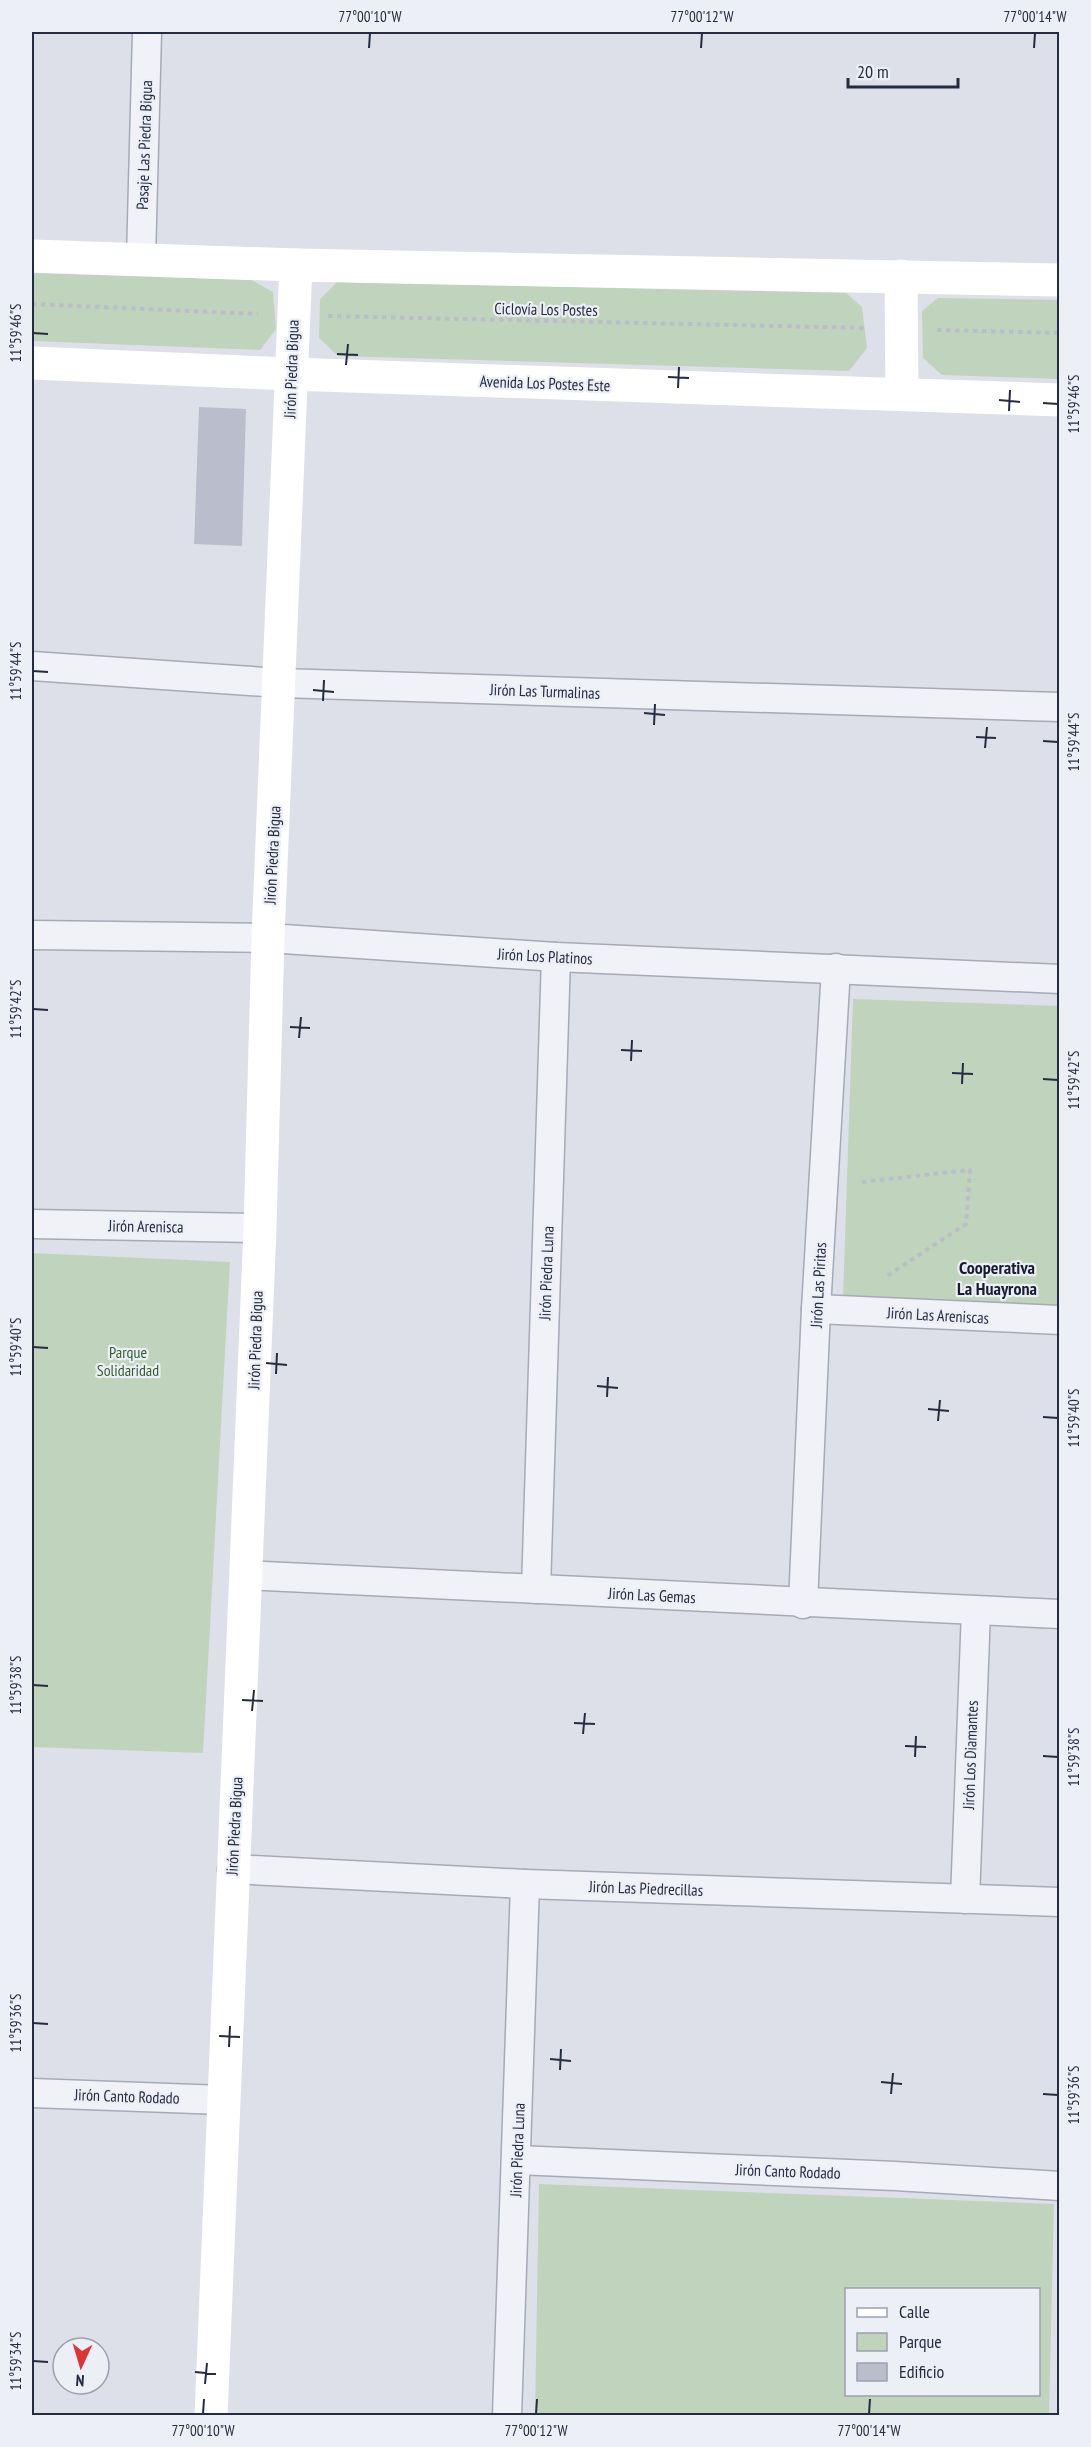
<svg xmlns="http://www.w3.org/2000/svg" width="1091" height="2447" font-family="'PT Sans Narrow',sans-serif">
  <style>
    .green { fill: #c0d3bd; fill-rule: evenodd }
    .building { fill: #babecc }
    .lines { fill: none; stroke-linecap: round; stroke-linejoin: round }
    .street-casing { stroke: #a6aab7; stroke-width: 31 }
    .path { stroke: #bbbec8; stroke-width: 4; stroke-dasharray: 4.5 4.5; stroke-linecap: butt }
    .street { stroke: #f0f2f7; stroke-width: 28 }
    .secondary { stroke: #fff; stroke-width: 33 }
    .ticks { fill: none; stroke: #252b41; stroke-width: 2 }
    .labels { text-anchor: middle; stroke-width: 4.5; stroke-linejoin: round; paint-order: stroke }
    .street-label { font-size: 16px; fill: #252b41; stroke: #edeff6 }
    .park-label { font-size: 16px; fill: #335e31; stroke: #edeff6 }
    .neighbourhood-label { font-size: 18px; font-weight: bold; fill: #181d31; stroke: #edeff6 }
    .neatline { fill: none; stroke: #252b41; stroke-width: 2 }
    .ticks-label { font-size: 15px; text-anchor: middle; fill: #252b41 }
  </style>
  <rect width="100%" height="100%" fill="#dde0e9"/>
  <g class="green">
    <polygon points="32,273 252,280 273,292 276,329 260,350 32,341"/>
    <polygon points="337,282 846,293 862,307 867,348 849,371 338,356 319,338 320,299"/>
    <polygon points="938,298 1059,300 1059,379 942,375 923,358 922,311"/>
    <polygon points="853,999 1059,1006 1059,1307 843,1298"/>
    <polygon points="32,1253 230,1262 203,1753 32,1747"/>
    <path d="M539 2184 1054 2204 1049 2415H535ZM846 2290H1038V2394H846Z"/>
  </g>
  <polygon class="building" points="199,407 246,409 242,546 194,544"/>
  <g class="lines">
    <g class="street-casing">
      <g id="street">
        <polyline points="141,259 147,32"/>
        <polyline points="32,666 280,683 1060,707"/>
        <polyline points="32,935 268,938 556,957 1060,979"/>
        <polyline points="32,1224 260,1228"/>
        <polyline points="816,1309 1060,1320"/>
        <polyline points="245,1575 1060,1614"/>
        <polyline points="536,1589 556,957"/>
        <polyline points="803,1604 816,1309 836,968"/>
        <polyline points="232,1869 525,1884 1060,1902"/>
        <polyline points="965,1899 976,1611"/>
        <polyline points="32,2093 223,2100"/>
        <polyline points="517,2160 895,2176 1060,2186"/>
        <polyline points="507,2416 525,1884"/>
      </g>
    </g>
    <g class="path">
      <polyline points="32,304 258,314"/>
      <polyline points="328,316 867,328"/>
      <polyline points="937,330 1060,333"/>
      <polyline points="862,1182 970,1170 966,1224 884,1278"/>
    </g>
    <use href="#street" class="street"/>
    <g class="secondary">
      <polyline points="32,256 296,265 1060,280"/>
      <polyline points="901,276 902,394"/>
      <polyline points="32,363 291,374 1060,400"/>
      <polyline points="211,2416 260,1228 268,938 296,265"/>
    </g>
  </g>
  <path class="ticks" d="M369 48 370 33M701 48 702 33M1034 48 1035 33M33 333 48 334M337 354 358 355M346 365 348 344M668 377 689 378M678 388 679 367M999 400 1020 402M1043 403 1058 404M1009 411 1010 390M33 671 48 672M313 690 334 692M323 701 324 680M644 713 665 715M654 725 655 704M976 737 996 738M1043 741 1058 742M985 748 987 727M33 1009 48 1010M290 1027 310 1028M299 1038 301 1017M621 1050 642 1051M631 1061 632 1040M952 1073 973 1074M1043 1079 1058 1080M962 1084 963 1063M33 1347 48 1348M266 1363 287 1365M276 1374 277 1353M597 1386 618 1388M607 1397 608 1377M928 1409 949 1411M1043 1417 1058 1418M938 1421 940 1400M33 1685 48 1686M242 1700 263 1701M252 1711 254 1690M574 1723 595 1724M583 1734 585 1713M905 1746 926 1747M1043 1756 1058 1757M915 1757 916 1736M33 2023 48 2024M219 2036 240 2037M229 2047 230 2026M550 2059 571 2061M560 2070 561 2049M881 2082 902 2084M891 2094 893 2073M1043 2094 1058 2095M33 2361 48 2362M195 2372 216 2374M205 2384 207 2363M203 2414 204 2399M536 2414 537 2399M869 2414 870 2399"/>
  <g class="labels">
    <g class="street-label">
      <text transform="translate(144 145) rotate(-88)" y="6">Pasaje Las Piedra Bigua</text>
      <text transform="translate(546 309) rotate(1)" y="6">Ciclovía Los Postes</text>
      <text transform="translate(291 369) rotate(-88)" y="6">Jirón Piedra Bigua</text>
      <text transform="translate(545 383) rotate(2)" y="6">Avenida Los Postes Este</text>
      <text transform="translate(545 691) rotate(2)" y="6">Jirón Las Turmalinas</text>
      <text transform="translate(272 855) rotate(-87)" y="6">Jirón Piedra Bigua</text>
      <text transform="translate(545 956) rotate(3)" y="6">Jirón Los Platinos</text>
      <text transform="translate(146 1226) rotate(1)" y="6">Jirón Arenisca</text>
      <text transform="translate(546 1273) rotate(-88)" y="6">Jirón Piedra Luna</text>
      <text transform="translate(818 1285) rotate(-87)" y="6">Jirón Las Piritas</text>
      <text transform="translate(938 1315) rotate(3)" y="6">Jirón Las Areniscas</text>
      <text transform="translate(255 1340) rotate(-88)" y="6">Jirón Piedra Bigua</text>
      <text transform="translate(652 1595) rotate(3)" y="6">Jirón Las Gemas</text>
      <text transform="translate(970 1755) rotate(-88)" y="6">Jirón Los Diamantes</text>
      <text transform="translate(234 1826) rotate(-87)" y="6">Jirón Piedra Bigua</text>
      <text transform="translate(646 1888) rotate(2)" y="6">Jirón Las Piedrecillas</text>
      <text transform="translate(127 2096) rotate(2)" y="6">Jirón Canto Rodado</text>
      <text transform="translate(517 2150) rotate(-88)" y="6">Jirón Piedra Luna</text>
      <text transform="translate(788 2171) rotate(2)" y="6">Jirón Canto Rodado</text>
    </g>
    <g class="park-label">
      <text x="128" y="1358">Parque<tspan x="128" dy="18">Solidaridad</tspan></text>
    </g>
    <g class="neighbourhood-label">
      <text x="997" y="1274">Cooperativa<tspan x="997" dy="21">La Huayrona</tspan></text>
    </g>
  </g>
  <rect width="1091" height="2447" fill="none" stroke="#edeff6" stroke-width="66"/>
  <rect x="845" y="2288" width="195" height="108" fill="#edeff6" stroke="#9da1ae" stroke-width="1.5"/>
  <rect x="857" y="2308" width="30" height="9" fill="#ffffff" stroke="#9da1ae" stroke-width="1.5"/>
  <text x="899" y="2318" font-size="18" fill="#252b41">Calle</text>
  <rect x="857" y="2333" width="30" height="18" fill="#c0d3bd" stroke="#9da1ae" stroke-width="1.5"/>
  <text x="899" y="2348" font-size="18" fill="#252b41">Parque</text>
  <rect x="857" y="2363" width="30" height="18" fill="#babecc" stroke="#9da1ae" stroke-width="1.5"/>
  <text x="899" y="2378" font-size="18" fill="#252b41">Edificio</text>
  <g transform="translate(81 2366) rotate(184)"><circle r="28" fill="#edeff6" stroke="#9da1ae" stroke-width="1.5"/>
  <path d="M0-4.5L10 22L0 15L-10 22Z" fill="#db3535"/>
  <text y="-9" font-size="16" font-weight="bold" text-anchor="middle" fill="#252b41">N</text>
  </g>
  <path d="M848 78v9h110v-9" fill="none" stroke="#252b41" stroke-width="3"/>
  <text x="857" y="78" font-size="18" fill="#252b41" stroke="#edeff6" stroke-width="4.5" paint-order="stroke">20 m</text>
  <rect x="33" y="33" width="1025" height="2381" class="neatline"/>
  <g class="ticks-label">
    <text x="370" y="22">77°00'10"W</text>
    <text x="702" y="22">77°00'12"W</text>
    <text x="1035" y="22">77°00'14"W</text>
    <text transform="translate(16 333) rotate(-90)" y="5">11°59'46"S</text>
    <text transform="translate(1074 404) rotate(-90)" y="5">11°59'46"S</text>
    <text transform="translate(16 671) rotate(-90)" y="5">11°59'44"S</text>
    <text transform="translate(1074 742) rotate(-90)" y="5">11°59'44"S</text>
    <text transform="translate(16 1009) rotate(-90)" y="5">11°59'42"S</text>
    <text transform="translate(1074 1080) rotate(-90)" y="5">11°59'42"S</text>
    <text transform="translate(16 1347) rotate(-90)" y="5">11°59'40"S</text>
    <text transform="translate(1074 1418) rotate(-90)" y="5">11°59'40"S</text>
    <text transform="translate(16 1685) rotate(-90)" y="5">11°59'38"S</text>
    <text transform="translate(1074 1757) rotate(-90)" y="5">11°59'38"S</text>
    <text transform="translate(16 2023) rotate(-90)" y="5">11°59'36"S</text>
    <text transform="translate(1074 2095) rotate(-90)" y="5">11°59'36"S</text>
    <text transform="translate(16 2361) rotate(-90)" y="5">11°59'34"S</text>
    <text x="203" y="2436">77°00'10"W</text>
    <text x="536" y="2436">77°00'12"W</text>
    <text x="869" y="2436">77°00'14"W</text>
  </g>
</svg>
